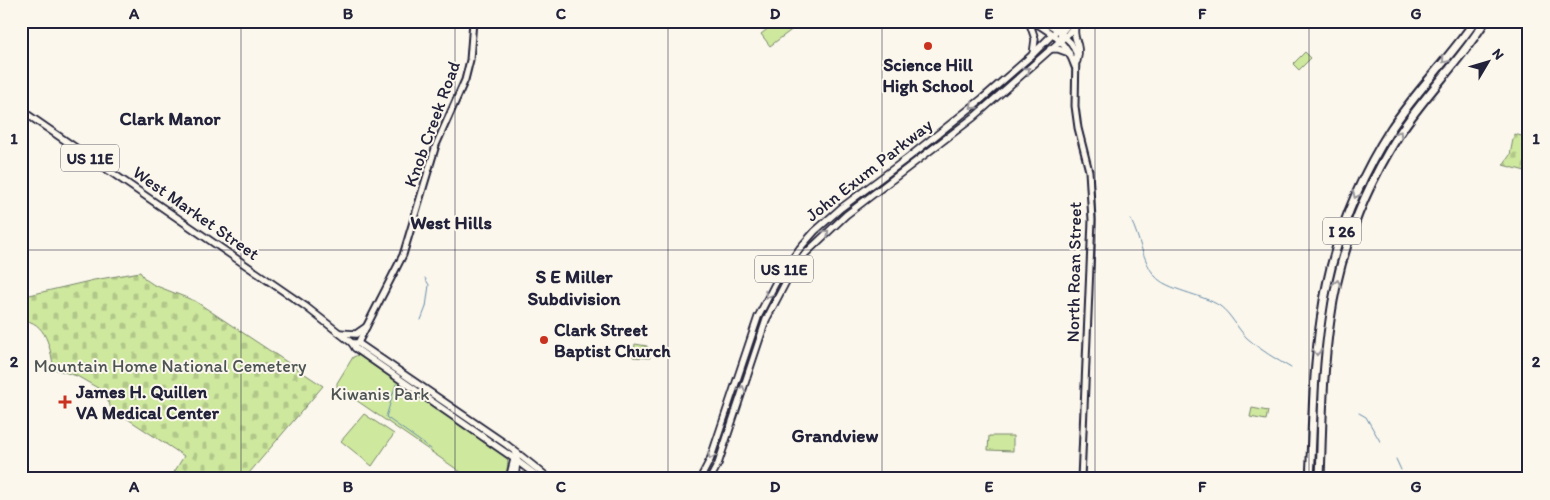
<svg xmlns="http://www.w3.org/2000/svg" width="1550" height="500" font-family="Itim,sans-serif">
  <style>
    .cemetery { fill: url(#cemetery-stones); stroke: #78856c }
    .park { fill: #cee89e; stroke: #78856c }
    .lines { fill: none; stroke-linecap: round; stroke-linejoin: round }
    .stream { stroke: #688cac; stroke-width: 1 }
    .secondary-casing { stroke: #22223b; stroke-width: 9 }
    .primary-casing { stroke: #22223b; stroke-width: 9 }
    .highway-casing { stroke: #22223b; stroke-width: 11 }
    .secondary { stroke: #fbf7ec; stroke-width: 5 }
    .primary { stroke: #fbf7ec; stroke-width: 5.5 }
    .highway { stroke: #fbf7ec; stroke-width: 7 }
    .oneway { stroke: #99979c }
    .grid { fill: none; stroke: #22223b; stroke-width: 1; stroke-opacity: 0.55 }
    .poi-dot { fill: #c8321e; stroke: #fbf7ec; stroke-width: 2 }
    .labels { text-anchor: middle; stroke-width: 4; stroke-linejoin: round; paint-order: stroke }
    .shield { fill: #fbf7ec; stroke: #636270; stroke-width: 1 }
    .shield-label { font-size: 16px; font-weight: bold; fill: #22223b }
    .poi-label { font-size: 18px; font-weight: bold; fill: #22223b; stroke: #fbf7ec; text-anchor: start }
    .street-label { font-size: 18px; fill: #22223b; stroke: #fbf7ec }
    .park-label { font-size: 18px; fill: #4d5454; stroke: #fbf7ec }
    .neighbourhood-label { font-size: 19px; font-weight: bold; fill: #22223b; stroke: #fbf7ec }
    .neatline { fill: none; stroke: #22223b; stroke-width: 2 }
    .grid-label { font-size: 16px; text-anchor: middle; font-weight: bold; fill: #22223b }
  </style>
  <defs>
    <pattern id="cemetery-stones" width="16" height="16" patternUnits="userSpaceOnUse" patternTransform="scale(1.25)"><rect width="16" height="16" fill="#cee89e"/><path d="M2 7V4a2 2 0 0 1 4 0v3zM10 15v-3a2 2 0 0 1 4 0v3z" fill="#b1c789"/></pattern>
  </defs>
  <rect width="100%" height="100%" fill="#fbf7ec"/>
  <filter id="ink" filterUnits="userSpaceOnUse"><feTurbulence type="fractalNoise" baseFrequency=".02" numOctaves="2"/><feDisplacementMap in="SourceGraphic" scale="10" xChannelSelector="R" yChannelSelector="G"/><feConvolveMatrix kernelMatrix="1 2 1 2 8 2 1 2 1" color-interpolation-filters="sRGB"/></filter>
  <g filter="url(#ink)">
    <g class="cemetery">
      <polygon points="1514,134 1529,138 1529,172 1503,165 1510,155"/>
      <path d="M140 272 145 279 154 285 195 301 323 386 244 479H170L184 456 111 408 103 391 77 376 54 369C50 349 47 321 21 320V297L94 280Z"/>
      <polygon points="635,344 647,346 650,358 633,357"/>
    </g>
    <g class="park">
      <polygon points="766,21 794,21 798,25 770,46 761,34 770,27"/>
      <polygon points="1305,52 1311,58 1299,70 1293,64"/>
      <polygon points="358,355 507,458 508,461 506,479 471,479 337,387 337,383 353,357"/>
      <polygon points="1252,408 1268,411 1266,420 1250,417"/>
      <polygon points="364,414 394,434 372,466 341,441"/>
      <polygon points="989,436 1013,436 1013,451 988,450"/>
    </g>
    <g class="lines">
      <g class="stream">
        <path d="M1131 220C1140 238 1143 262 1155 276 1166 290 1202 294 1220 306 1231 314 1237 328 1247 338 1260 350 1276 359 1291 368"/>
        <polyline points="421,320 426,307 429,285 425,278"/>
        <polyline points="396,384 386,417 431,449"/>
        <polyline points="1359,413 1366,417 1381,443"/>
        <polyline points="1396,459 1401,470"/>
        <polyline points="1406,473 1412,479"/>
      </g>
      <g class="secondary-casing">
        <g id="secondary">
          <path d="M1032 21C1054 34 1067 43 1075 67"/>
          <polyline points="1043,21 1058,30 1071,43 1076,53 1075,106 1078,128 1089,171 1092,220 1081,479"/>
          <polyline points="358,343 403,255 436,145 465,80 470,60 473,21"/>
        </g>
      </g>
      <g class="primary-casing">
        <g id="primary">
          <polyline points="1029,21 1035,39 1033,54"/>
          <path d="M1075 27C1072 40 1082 43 1077 61"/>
          <polyline points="1060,40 1061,33 1071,21"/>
          <polyline points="1050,49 1058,49 1069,53"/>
          <polyline points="21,110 305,306 352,343 355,348 509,455 541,479"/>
          <polyline points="340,333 356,334 366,327"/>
          <polyline points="352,343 358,343 507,445 550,479"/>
          <polyline points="509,479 515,456"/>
          <polyline points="515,479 517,459"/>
          <polyline points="700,479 710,460 758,317 776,282 800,248 815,231 841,208 909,157 983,98 1031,56 1066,21"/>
          <polyline points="710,479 718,464 766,320 789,276 805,254 846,215 974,117 1068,34 1078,21"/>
        </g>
      </g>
      <g class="highway-casing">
        <g id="highway">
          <path d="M1310 479C1313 426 1313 372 1321 320 1330 252 1354 187 1391 129 1416 91 1449 59 1475 21"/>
          <path d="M1320 479C1322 426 1322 372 1330 320 1339 254 1363 192 1398 136 1424 95 1460 62 1485 21"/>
        </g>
      </g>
      <use href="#secondary" class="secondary"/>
      <use href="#primary" class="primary"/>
      <use href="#highway" class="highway"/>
    </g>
    <defs><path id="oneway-chevron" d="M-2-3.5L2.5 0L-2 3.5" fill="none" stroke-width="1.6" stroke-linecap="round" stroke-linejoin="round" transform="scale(1.25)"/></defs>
    <g class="oneway">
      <use href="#oneway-chevron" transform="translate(1445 60) rotate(130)"/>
      <use href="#oneway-chevron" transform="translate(1027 70) rotate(-42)"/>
      <use href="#oneway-chevron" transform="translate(973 106) rotate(140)"/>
      <use href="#oneway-chevron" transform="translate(1399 134) rotate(-57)"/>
      <use href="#oneway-chevron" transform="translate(1356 195) rotate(114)"/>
      <use href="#oneway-chevron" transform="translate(826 233) rotate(-44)"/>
      <use href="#oneway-chevron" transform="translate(1337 283) rotate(-78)"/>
      <use href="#oneway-chevron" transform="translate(768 295) rotate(118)"/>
      <use href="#oneway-chevron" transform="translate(1317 352) rotate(93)"/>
      <use href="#oneway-chevron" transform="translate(742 389) rotate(-72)"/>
      <use href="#oneway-chevron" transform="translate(711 456) rotate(111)"/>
    </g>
  </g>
  <path class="grid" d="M241 21V479M455 21V479M668 21V479M882 21V479M1095 21V479M1309 21V479M21 250H1529"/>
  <g class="poi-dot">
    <circle cx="928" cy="46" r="5"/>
    <circle cx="544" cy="340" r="5"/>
    <path d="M62.5 394.5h5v5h5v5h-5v5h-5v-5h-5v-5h5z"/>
  </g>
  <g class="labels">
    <g class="shield">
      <rect x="61" y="144.5" width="58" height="27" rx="4"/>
      <rect x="1323" y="217.5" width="38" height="27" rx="4"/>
      <rect x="755" y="255.5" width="58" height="27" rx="4"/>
    </g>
    <g class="shield-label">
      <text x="90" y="164">US 11E</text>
      <text x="1342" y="237">I 26</text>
      <text x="784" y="275">US 11E</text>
    </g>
    <g class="poi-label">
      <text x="928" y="71" text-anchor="middle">Science Hill<tspan x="928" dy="21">High School</tspan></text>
      <text x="554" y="336">Clark Street<tspan x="554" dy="21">Baptist Church</tspan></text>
      <text x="76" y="398">James H. Quillen<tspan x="76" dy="21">VA Medical Center</tspan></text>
    </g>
    <g class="street-label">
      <text transform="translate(432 124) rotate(-70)" y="6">Knob Creek Road</text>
      <text transform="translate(869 170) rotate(-38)" y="6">John Exum Parkway</text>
      <text transform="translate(196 213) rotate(35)" y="6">West Market Street</text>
      <text transform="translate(1074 272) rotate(-89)" y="6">North Roan Street</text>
    </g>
    <g class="park-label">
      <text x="170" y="372">Mountain Home National Cemetery</text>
      <text x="380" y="400">Kiwanis Park</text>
    </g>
    <g class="neighbourhood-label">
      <text x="170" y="125">Clark Manor</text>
      <text x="451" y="229">West Hills</text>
      <text x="574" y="283">S E Miller<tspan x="574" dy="22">Subdivision</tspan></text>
      <text x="835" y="442">Grandview</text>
    </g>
  </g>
  <rect width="1550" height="500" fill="none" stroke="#fbf7ec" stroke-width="55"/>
  <g transform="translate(1488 62) rotate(52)" stroke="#fbf7ec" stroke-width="4" paint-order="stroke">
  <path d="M0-4L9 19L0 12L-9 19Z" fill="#22223b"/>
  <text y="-8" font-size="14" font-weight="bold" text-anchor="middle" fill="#22223b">N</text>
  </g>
  <rect x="28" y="28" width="1494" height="444" class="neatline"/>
  <g class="grid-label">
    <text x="134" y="19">A</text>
    <text x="348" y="19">B</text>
    <text x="561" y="19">C</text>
    <text x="775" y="19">D</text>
    <text x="989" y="19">E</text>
    <text x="1202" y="19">F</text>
    <text x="1416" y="19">G</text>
    <text x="14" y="144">1</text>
    <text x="1536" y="144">1</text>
    <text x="14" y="367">2</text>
    <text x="1536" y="367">2</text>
    <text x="134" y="492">A</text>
    <text x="348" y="492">B</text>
    <text x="561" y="492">C</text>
    <text x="775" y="492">D</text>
    <text x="989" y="492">E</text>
    <text x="1202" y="492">F</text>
    <text x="1416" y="492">G</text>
  </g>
</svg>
